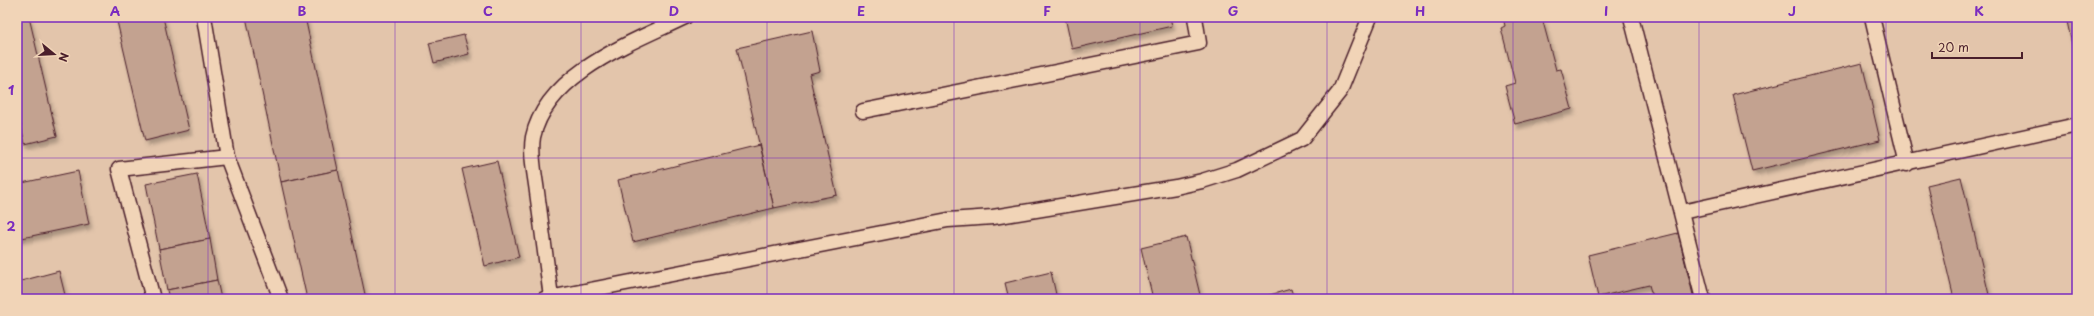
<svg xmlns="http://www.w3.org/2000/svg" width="2094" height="316" font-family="'Playpen Sans',sans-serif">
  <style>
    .built { fill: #e3c5ab }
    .building { fill: #c3a290; stroke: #4a1f2b; filter: url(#shadow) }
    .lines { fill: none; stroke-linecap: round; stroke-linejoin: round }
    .lane-casing { stroke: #4a1f2b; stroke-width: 17 }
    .lane { stroke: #f1d4b7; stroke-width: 14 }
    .grid { fill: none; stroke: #7b2cbf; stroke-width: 1; stroke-opacity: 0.55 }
    .neatline { fill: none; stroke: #7b2cbf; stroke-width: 1.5 }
    .grid-label { font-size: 13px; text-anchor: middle; font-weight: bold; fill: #7b2cbf }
  </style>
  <defs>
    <filter id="shadow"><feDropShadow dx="2.5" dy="4.5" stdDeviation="2" flood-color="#0004"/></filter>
  </defs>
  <rect width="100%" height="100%" fill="#f1d4b7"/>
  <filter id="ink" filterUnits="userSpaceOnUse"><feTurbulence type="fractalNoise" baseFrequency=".025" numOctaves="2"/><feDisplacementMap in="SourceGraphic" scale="8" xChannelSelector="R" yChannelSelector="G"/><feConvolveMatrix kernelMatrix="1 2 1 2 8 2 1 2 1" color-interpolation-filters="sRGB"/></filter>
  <g filter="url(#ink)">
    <rect class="built" x="17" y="17" width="2060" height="282"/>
    <g class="building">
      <polygon points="17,17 29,17 57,136 25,144 17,108"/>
      <polygon points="116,17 163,17 189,130 145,141"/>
      <polygon points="246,17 305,17 338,170 281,182"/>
      <polygon points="1065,17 1170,17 1172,26 1072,49"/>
      <polygon points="1503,17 1529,17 1531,21 1542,18 1556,70 1561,69 1572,109 1515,124 1505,86 1515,83 1501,28 1505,26"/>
      <polygon points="2066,17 2077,17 2077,57 2075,58"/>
      <polygon points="812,31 820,71 809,74 837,195 774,208 737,48"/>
      <polygon points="464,35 469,54 434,63 429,43"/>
      <polygon points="1862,63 1880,140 1752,171 1733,95"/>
      <polygon points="759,145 774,208 633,242 618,180"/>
      <polygon points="497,161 519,257 485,266 462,169"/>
      <polygon points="338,170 366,299 307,299 281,182"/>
      <polygon points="78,171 89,224 17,239 17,184"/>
      <polygon points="197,174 210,239 159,249 146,184"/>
      <polygon points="1961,177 1990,299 1954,299 1927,185"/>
      <polygon points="1678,233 1694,299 1653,299 1649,285 1598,297 1588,255"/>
      <polygon points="1186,237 1201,299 1153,299 1141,248"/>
      <polygon points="210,239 217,280 167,290 159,249"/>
      <polygon points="59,271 66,299 17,299 17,282"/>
      <polygon points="1051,272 1057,299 1009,299 1005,283"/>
      <polygon points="217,280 221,299 169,299 167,290"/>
      <polygon points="1291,289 1294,299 1267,299 1266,296"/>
    </g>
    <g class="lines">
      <g class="lane-casing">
        <g id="lane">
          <polyline points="204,17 227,157 281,299"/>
          <polyline points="1631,17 1703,299"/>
          <polyline points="1872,17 1907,164"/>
          <polyline points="863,111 1199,43 1195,17"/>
          <polyline points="1682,212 2077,125"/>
          <path d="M551 297C546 262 542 227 537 192 535 175 530 154 533 137 547 73 633 42 685 17"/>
          <polyline points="153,299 119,169 227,157"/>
          <polyline points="544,299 948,220 993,217 1176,187 1202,181 1237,170 1302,139 1340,91 1370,17"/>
        </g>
      </g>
      <use href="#lane" class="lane"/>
    </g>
  </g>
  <path class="grid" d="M208 17V299M395 17V299M581 17V299M767 17V299M954 17V299M1140 17V299M1327 17V299M1513 17V299M1699 17V299M1886 17V299M17 158H2077"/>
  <rect width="2094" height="316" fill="none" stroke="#f1d4b7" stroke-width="44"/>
  <g transform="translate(54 54) rotate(108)" stroke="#f1d4b7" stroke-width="3" paint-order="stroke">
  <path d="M0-3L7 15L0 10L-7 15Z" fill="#4a1f2b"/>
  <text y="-6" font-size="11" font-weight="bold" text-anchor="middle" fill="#4a1f2b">N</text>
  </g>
  <path d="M1932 52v6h90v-6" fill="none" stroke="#4a1f2b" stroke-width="2"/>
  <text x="1938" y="52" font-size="12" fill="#4a1f2b" stroke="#f1d4b7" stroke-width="3" paint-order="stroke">20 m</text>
  <rect x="22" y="22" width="2050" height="272" class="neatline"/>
  <g class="grid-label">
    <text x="115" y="16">A</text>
    <text x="302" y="16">B</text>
    <text x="488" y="16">C</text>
    <text x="674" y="16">D</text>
    <text x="861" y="16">E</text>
    <text x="1047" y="16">F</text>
    <text x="1233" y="16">G</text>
    <text x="1420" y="16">H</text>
    <text x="1606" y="16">I</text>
    <text x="1792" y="16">J</text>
    <text x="1979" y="16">K</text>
    <text x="11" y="95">1</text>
    <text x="11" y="231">2</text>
  </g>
</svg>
